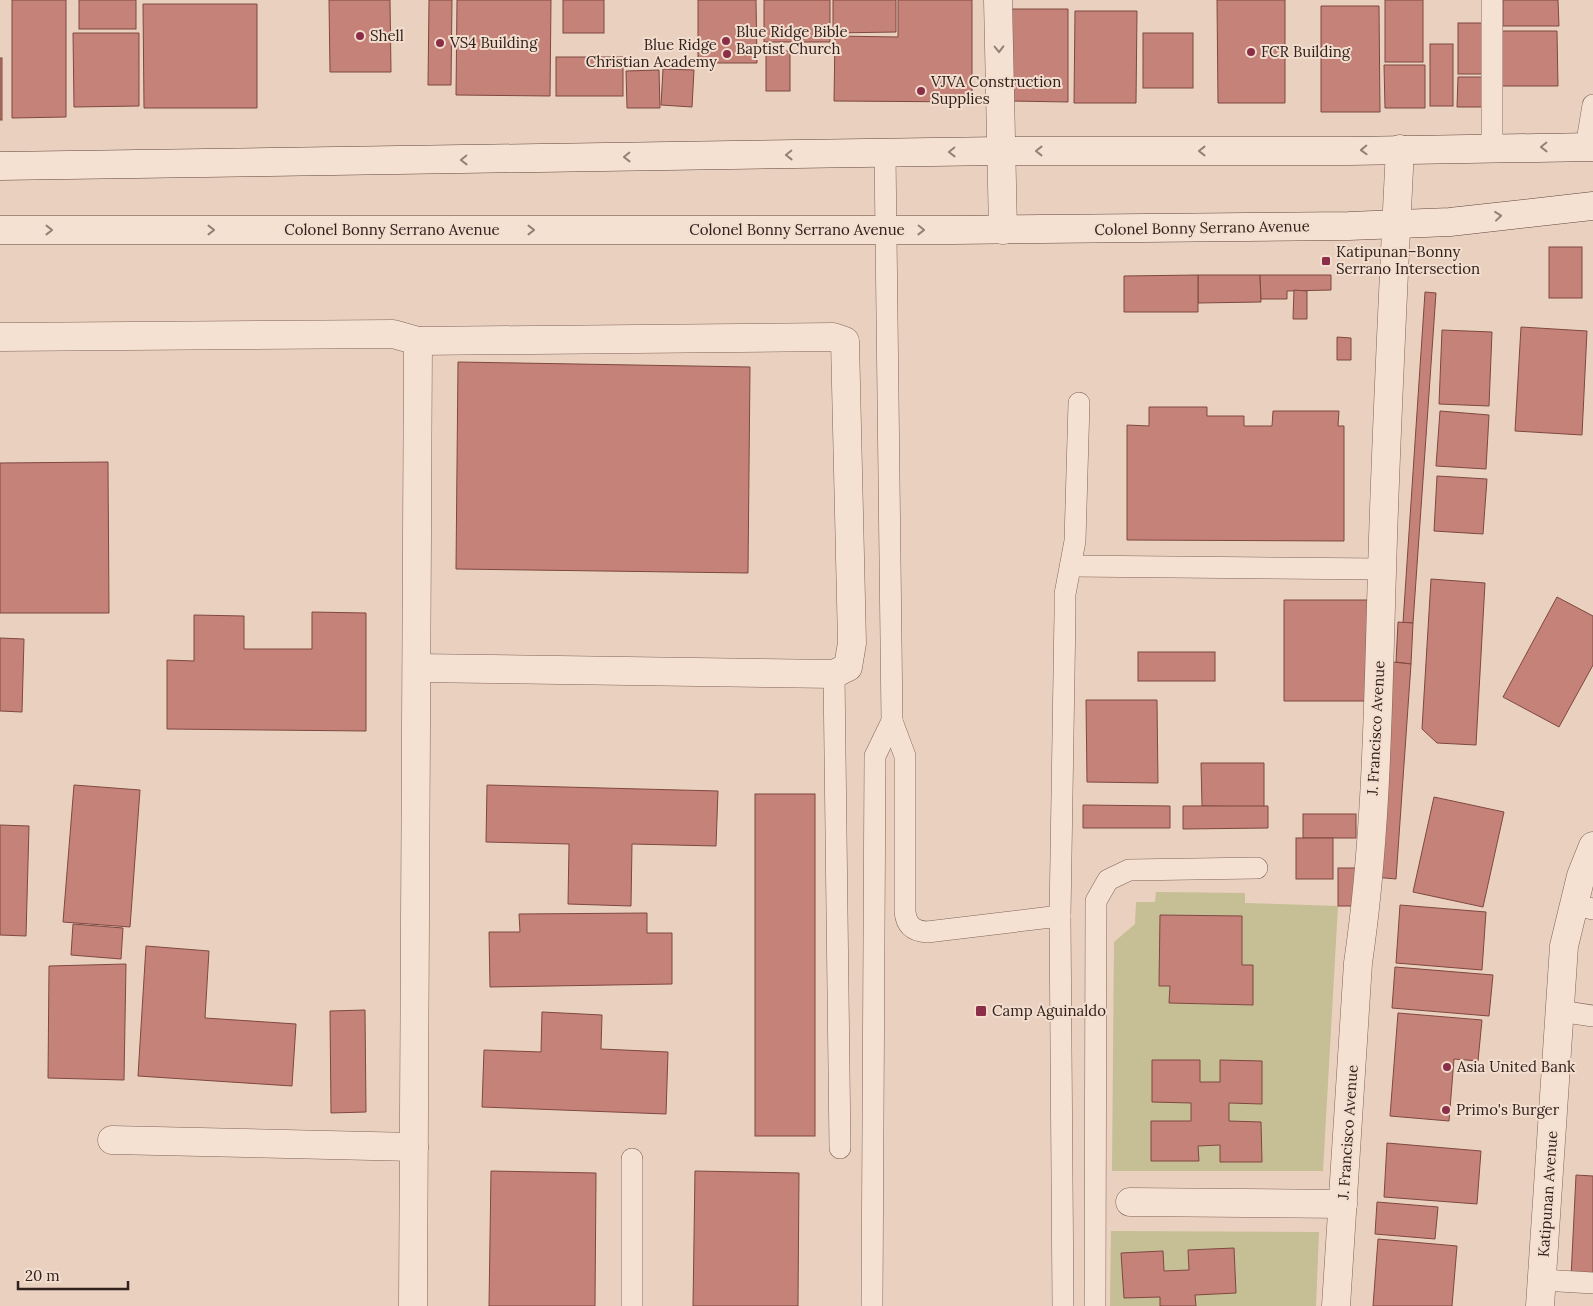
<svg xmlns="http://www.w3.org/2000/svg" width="1593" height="1306" font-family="Lora,serif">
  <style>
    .green { fill: #c6be94 }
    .building { fill: #c58278; stroke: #7e4841 }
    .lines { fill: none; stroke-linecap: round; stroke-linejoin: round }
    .service-casing { stroke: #816359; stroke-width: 22 }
    .minor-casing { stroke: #816359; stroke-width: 29 }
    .tertiary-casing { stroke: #816359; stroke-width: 29 }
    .secondary-casing { stroke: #62453c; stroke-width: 29 }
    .service { stroke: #f5e1d1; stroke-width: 21 }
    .minor { stroke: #f5e1d1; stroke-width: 28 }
    .tertiary { stroke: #f5e1d1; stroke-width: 28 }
    .secondary { stroke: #f5e1d1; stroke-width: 28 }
    .oneway { stroke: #938176 }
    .poi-dot { fill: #8b2e48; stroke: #f2ddce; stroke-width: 2 }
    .labels { text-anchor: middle; stroke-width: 4; stroke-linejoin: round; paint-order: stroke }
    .poi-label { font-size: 15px; fill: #31211c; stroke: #f2ddce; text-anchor: start }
    .street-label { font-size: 15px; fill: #31211c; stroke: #f2ddce }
  </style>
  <rect width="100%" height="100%" fill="#ead1bf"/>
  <g class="green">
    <polygon points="1156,892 1245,893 1245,903 1338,906 1323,1171 1112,1171 1114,942 1135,924 1136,902 1155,902"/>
    <polygon points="1111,1231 1319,1232 1316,1306 1110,1306"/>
  </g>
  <g class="building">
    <polygon points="12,0 66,0 66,117 12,118"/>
    <rect x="79" y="0" width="57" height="29"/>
    <polygon points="329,0 390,0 391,72 330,72"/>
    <polygon points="429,0 452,0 451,85 428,85"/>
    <polygon points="457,0 551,0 550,96 456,95"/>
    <rect x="563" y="0" width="41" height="33"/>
    <polygon points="698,0 756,0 757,63 698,63"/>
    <rect x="764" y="0" width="66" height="42"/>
    <polygon points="833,0 896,0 896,32 833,33"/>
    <polygon points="898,0 972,0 972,102 834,101 835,36 898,37"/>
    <polygon points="1217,0 1285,0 1285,103 1218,103"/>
    <rect x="1385" y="0" width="38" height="62"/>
    <polygon points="1503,0 1558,0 1559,26 1503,26"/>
    <polygon points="143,4 257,4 257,108 144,108"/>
    <polygon points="1321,6 1379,6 1380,112 1321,112"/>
    <polygon points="1011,9 1068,9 1068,102 1010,101"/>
    <polygon points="1075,11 1137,11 1136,103 1074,103"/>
    <rect x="1458" y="23" width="27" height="51"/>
    <polygon points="1502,31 1557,31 1558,86 1502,86"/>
    <polygon points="73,33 139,33 139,106 74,107"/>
    <rect x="1143" y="33" width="50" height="55"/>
    <rect x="1430" y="44" width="23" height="62"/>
    <rect x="766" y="51" width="24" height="40"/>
    <rect x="556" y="57" width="67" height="39"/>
    <rect x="0" y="58" width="2" height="62"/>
    <polygon points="1384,65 1425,65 1425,108 1385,108"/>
    <polygon points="663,69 694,70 692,107 661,105"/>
    <polygon points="659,70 660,108 627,108 626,71"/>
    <polygon points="1458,77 1488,77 1489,107 1457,107"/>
    <rect x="1549" y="247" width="33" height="51"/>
    <polygon points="1198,275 1260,275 1261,302 1198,303"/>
    <polygon points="1198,275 1198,312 1124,312 1124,276"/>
    <polygon points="1260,275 1331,275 1331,290 1287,291 1287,299 1261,299"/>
    <polygon points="1294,290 1307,291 1307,319 1293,319"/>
    <polygon points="1425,292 1436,293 1413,623 1403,623"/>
    <polygon points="1521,327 1587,331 1582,435 1515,431"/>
    <polygon points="1442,330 1492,332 1489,406 1439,404"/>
    <polygon points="1337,337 1351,338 1351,360 1337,360"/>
    <polygon points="458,362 750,367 748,573 456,569"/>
    <polygon points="1149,407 1207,407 1207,416 1244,416 1244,426 1272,426 1273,411 1339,411 1338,426 1344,426 1344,541 1127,540 1127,425 1149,426"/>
    <polygon points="1440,411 1489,415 1486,469 1436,466"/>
    <polygon points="108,462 109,613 0,613 0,463"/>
    <polygon points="1437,476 1487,479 1483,534 1434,531"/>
    <polygon points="1431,579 1485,583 1476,745 1437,743 1422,729"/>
    <polygon points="1557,597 1593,616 1593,665 1559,727 1503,697"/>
    <polygon points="1284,600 1369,600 1370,701 1284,701"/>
    <polygon points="312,612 366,613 366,731 167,729 167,660 194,661 194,615 244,616 244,649 312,649"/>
    <polygon points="1398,622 1413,623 1411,664 1396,662"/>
    <polygon points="0,638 24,639 22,712 0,711"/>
    <rect x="1138" y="652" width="77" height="29"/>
    <polygon points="1393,662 1411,664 1396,879 1374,877"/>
    <polygon points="1086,700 1157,700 1158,783 1087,782"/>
    <polygon points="1201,763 1264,763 1264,807 1202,806"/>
    <polygon points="74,785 140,790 130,927 63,922"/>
    <polygon points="487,785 718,791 716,846 632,844 631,906 568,904 569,844 486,842"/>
    <rect x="755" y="794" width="60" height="342"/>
    <polygon points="1434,797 1504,812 1483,907 1413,892"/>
    <polygon points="1083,805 1170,806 1170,828 1083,828"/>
    <polygon points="1183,806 1268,806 1268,828 1183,829"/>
    <rect x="1303" y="814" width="53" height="24"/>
    <polygon points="0,825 29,826 26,936 0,935"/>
    <rect x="1296" y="838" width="37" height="41"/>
    <rect x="1338" y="868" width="19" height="38"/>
    <polygon points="1400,905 1486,912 1482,970 1396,963"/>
    <polygon points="647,913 647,933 672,933 672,984 490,987 489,932 520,932 519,914"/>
    <polygon points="1160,915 1242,916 1242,965 1253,965 1253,1005 1169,1003 1170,986 1159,986"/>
    <polygon points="73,924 123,928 121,959 71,955"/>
    <polygon points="146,946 209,951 205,1018 296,1024 292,1086 138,1076"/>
    <polygon points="126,964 124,1080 48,1078 49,966"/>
    <polygon points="1395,967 1493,975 1489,1016 1392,1008"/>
    <polygon points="365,1010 366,1112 331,1113 330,1011"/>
    <polygon points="542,1012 602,1015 601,1049 668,1052 666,1114 482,1107 484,1050 541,1052"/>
    <polygon points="1398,1013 1482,1020 1478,1061 1454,1059 1449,1121 1390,1116"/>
    <polygon points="1152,1060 1200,1060 1200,1082 1220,1082 1220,1060 1262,1061 1262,1104 1229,1103 1229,1121 1261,1122 1262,1162 1220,1162 1220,1145 1198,1146 1199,1161 1151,1161 1151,1121 1191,1121 1191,1103 1152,1102"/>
    <polygon points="1387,1143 1481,1151 1477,1204 1384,1197"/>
    <polygon points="491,1171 596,1173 595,1306 489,1306"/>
    <polygon points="695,1171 799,1173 798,1306 693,1306"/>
    <polygon points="1576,1175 1593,1176 1593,1279 1571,1278"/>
    <polygon points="1377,1202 1438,1207 1435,1239 1375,1234"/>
    <polygon points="1378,1239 1457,1246 1452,1306 1373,1306"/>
    <polygon points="1234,1248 1236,1293 1195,1295 1196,1306 1160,1306 1160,1297 1124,1298 1121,1253 1163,1251 1164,1271 1189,1270 1188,1250"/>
  </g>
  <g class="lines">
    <g class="service-casing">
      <g id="service">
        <polyline points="1586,147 1593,105"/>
        <polyline points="1492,148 1492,0"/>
        <polyline points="1071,566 1382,569"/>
        <polyline points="834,674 840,1148"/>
        <path d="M892 721 905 756V911C906 925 913 931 927 932L1060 916"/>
        <polyline points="1573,905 1593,909"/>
        <polyline points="1560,1011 1593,1016"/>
        <polyline points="1542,1280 1593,1283"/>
        <polyline points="632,1306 632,1159"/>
        <polyline points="872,1306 875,756 892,721 885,153"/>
        <polyline points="1063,1306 1060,916 1065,613 1065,594 1075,541 1079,403"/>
        <polyline points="1095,1306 1096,901 1108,880 1129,870 1257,868"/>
      </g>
    </g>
    <g class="minor-casing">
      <g id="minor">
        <polyline points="998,0 1003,230"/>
        <polyline points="0,337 393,334 418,341 833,337 845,341 852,643 848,667 834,674 417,668"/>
        <polyline points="112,1140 414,1147"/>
        <polyline points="1130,1202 1343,1204"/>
        <polyline points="413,1306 418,341"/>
        <path d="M1336 1306 1358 963C1377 834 1378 701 1382 571 1386 430 1393 290 1400 149"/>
      </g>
    </g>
    <g class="tertiary-casing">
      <polyline id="tertiary" points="1540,1306 1564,946 1581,876 1593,846"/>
    </g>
    <g class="secondary-casing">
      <g id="secondary">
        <polyline points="0,166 1000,151 1350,151 1593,147"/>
        <polyline points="0,230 954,230 1349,226 1450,222 1593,206"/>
      </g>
    </g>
    <use href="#service" class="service"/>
    <use href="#minor" class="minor"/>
    <use href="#tertiary" class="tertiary"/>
    <use href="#secondary" class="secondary"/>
  </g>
  <defs><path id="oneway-chevron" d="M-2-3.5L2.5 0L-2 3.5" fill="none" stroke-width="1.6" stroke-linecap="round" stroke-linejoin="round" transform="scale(1.25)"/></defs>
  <g class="oneway">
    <use href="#oneway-chevron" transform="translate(999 49) rotate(89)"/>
    <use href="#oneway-chevron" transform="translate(1544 147) rotate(179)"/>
    <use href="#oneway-chevron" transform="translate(1364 150) rotate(178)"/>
    <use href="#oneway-chevron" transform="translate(1039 151) rotate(180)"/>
    <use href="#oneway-chevron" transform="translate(1202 151) rotate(180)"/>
    <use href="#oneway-chevron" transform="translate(952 152) rotate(179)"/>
    <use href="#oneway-chevron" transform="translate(789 155) rotate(179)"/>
    <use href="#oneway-chevron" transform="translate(627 157) rotate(179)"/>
    <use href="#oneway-chevron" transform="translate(464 160) rotate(179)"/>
    <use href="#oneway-chevron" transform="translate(1498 216) rotate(-6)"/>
    <use href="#oneway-chevron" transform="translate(49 230)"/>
    <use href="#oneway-chevron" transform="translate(211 230)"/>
    <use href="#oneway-chevron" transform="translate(531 230)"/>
    <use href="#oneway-chevron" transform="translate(921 230) rotate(1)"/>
  </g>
  <g class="poi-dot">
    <circle cx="360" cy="36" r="5"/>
    <circle cx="726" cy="41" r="5"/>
    <circle cx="440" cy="43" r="5"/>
    <circle cx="1251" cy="52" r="5"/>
    <circle cx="727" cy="54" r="5"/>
    <circle cx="921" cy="91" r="5"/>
    <rect x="1321" y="256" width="10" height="10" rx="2.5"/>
    <rect x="975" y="1005" width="12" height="12" rx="2.5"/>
    <circle cx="1447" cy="1067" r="5"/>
    <circle cx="1446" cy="1110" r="5"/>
  </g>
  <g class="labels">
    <g class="poi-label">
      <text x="736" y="37">Blue Ridge Bible<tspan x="736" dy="17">Baptist Church</tspan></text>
      <text x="370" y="41">Shell</text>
      <text x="450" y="48">VS4 Building</text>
      <text x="717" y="50" text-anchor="end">Blue Ridge<tspan x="717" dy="17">Christian Academy</tspan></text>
      <text x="1261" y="57">FCR Building</text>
      <text x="931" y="87">VJVA Construction<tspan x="931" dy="17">Supplies</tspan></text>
      <text x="1336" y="257">Katipunan–Bonny<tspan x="1336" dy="17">Serrano Intersection</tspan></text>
      <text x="992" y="1016">Camp Aguinaldo</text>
      <text x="1457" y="1072">Asia United Bank</text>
      <text x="1456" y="1115">Primo's Burger</text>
    </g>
    <g class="street-label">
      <text transform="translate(1202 228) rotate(-1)" y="5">Colonel Bonny Serrano Avenue</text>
      <text x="392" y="235">Colonel Bonny Serrano Avenue</text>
      <text x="797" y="235">Colonel Bonny Serrano Avenue</text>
      <text transform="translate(1376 728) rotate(-87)" y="5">J. Francisco Avenue</text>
      <text transform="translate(1348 1132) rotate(-86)" y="5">J. Francisco Avenue</text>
      <text transform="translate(1548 1194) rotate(-86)" y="5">Katipunan Avenue</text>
    </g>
  </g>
  <path d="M18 1281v8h110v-8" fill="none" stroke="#31211c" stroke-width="2.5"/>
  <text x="25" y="1281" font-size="15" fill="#31211c" stroke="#f2ddce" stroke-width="4" paint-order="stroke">20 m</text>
</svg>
